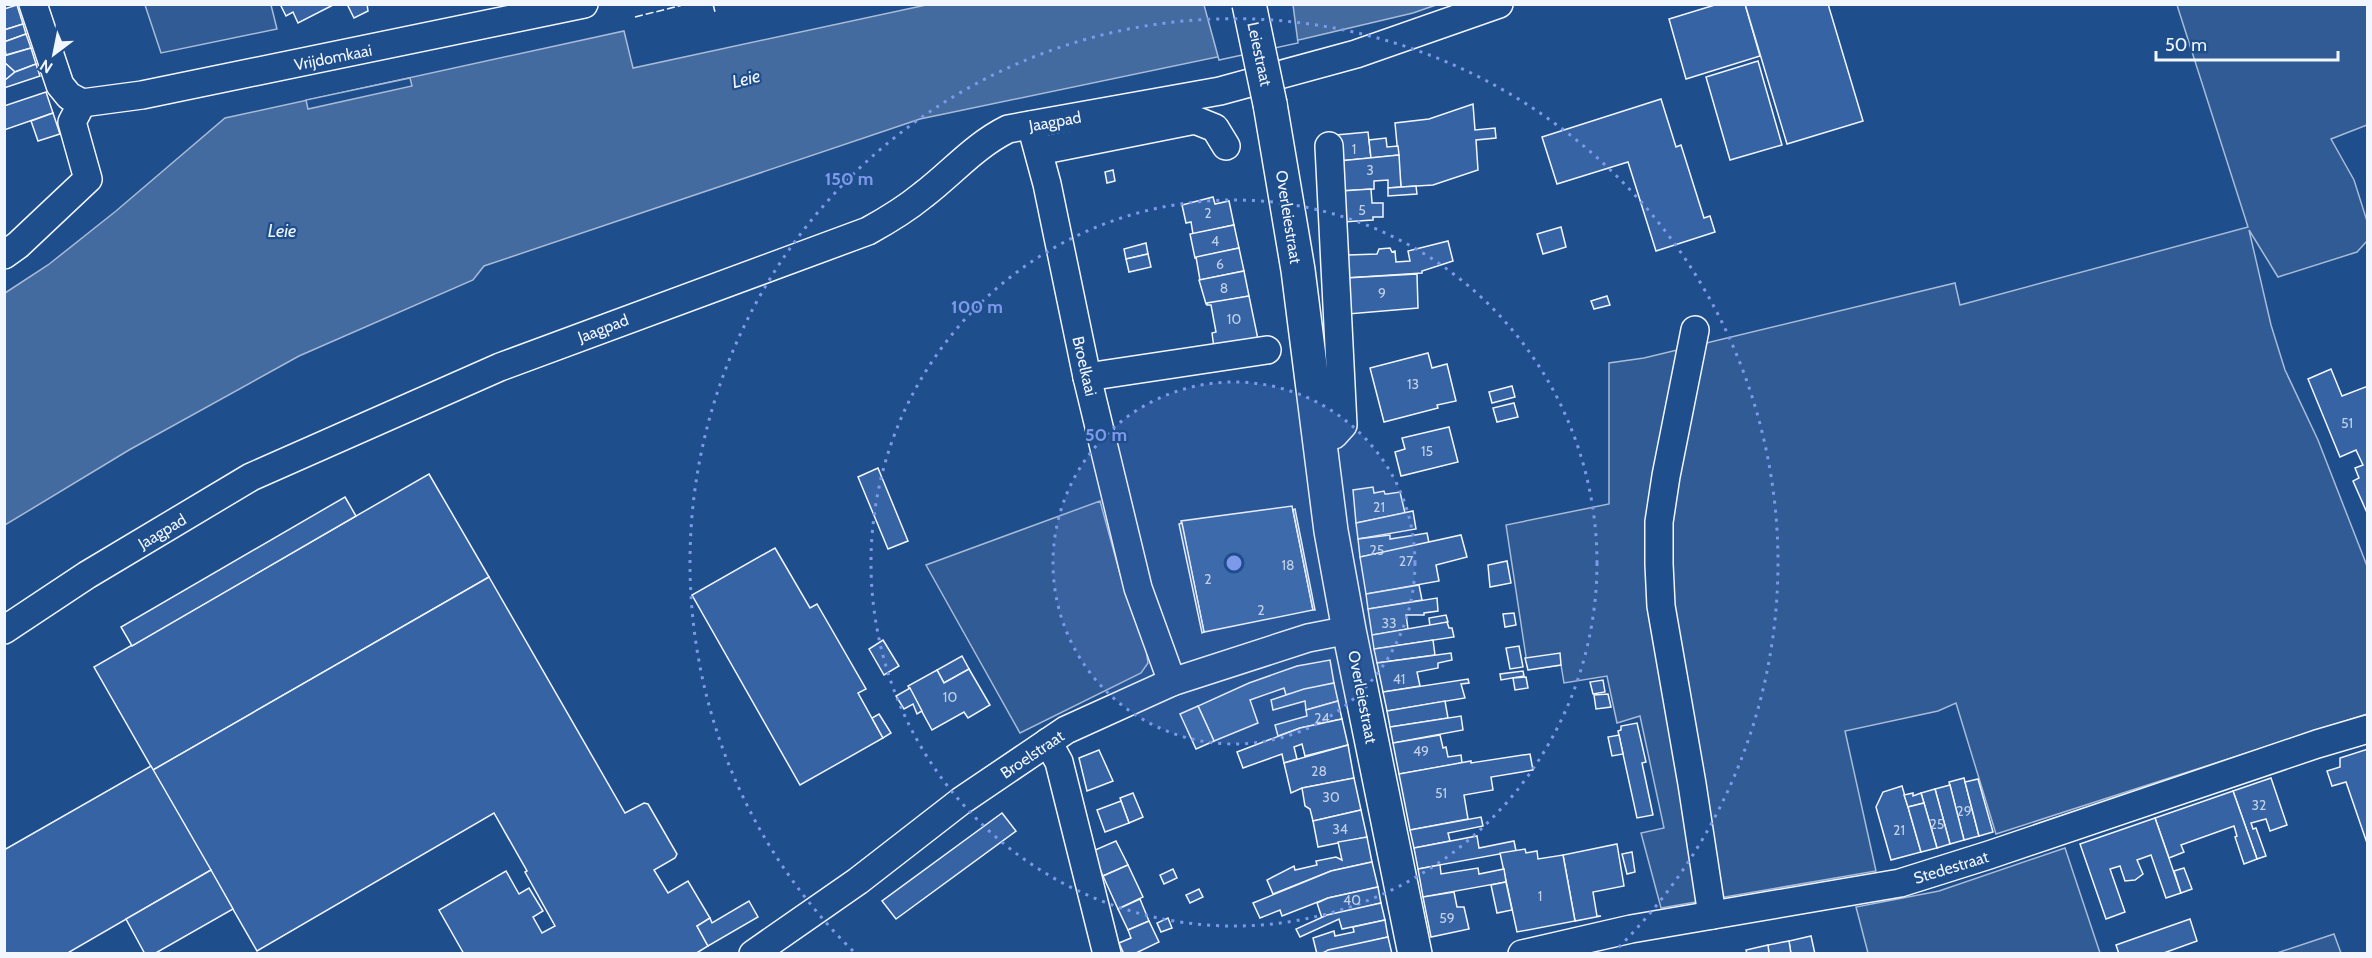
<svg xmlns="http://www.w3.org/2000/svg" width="2372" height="958" font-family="Cabin,sans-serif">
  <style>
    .built { fill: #305b95; stroke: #a8bbd7; stroke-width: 1.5 }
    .water { fill: #446ba0; stroke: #a8bbd7; stroke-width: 1.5 }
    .pier { fill: #1f4e8c; stroke: #a8bbd7; stroke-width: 1.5 }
    .building { fill: #3563a3; stroke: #f2f6ff; stroke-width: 1.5 }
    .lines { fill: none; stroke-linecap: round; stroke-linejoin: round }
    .minor-casing { stroke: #f2f6ff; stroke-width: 30 }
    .major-casing { stroke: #f2f6ff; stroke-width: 36 }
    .minor { stroke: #1f4e8c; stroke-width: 27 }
    .major { stroke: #1f4e8c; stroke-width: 33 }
    .major-bridge-casing { stroke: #f2f6ff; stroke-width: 36; stroke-linecap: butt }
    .major-bridge { stroke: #1f4e8c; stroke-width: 33 }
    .fence { stroke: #f2f6ff; stroke-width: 1.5; stroke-dasharray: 8 3; stroke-linecap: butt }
    .ring { fill: none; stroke: #7d9aea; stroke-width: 3; stroke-dasharray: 3 6 }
    .labels { text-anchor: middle; stroke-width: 4.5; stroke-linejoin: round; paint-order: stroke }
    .number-label { font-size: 14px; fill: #c3d1e8 }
    .street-label { font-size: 16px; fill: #f2f6ff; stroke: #1f4e8c }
    .water-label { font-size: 18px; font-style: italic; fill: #f2f6ff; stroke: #1f4e8c }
    .centre { fill: #7d9aea; stroke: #1f4e8c; stroke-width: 3 }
    .ring-label { font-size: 18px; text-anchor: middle; font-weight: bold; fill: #7d9aea; stroke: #1f4e8c; stroke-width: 4.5; stroke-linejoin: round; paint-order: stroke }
  </style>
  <rect width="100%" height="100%" fill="#1f4e8c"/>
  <g class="built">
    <polygon points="145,5 271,5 277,29 161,53"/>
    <polygon points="2177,5 2367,5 2367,125 2331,139 2354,180 2367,221 2367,241 2357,252 2278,277 2249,230 2271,325 2285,370 2318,440 2367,566 2367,714 1996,834 1956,703 1938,711 1845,731 1876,871 1661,908 1641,833 1664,828 1640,716 1617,723 1607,676 1564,683 1561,665 1528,670 1506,525 1609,504 1609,363 1644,358 1955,283 1960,305 2248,227"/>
    <polygon points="1100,501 1120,574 1146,649 1148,663 1141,673 1020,733 926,565"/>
    <polygon points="2065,848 2100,953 1868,953 1856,907 1939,891"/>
    <polygon points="2334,934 2341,953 2277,953"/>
  </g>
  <polygon class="water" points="926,5 1436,5 1413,13 1303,39 920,119 484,266 473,280 299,356 129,450 5,525 5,293 48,265 116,211 225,118 624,31 633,68"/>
  <g class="pier">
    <polygon points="1204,5 1293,5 1298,43 1219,60"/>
    <polygon points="410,78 412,86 308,109 306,100"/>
  </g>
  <g class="building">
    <polygon points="280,4 335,4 298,23 293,12 286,16"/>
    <polygon points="347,4 367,4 368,11 354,18"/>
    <polygon points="1718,4 1745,4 1760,56 1686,79 1669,19"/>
    <polygon points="1745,4 1828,4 1863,121 1787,144"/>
    <polygon points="17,5 23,24 4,30 4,9"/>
    <polygon points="23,24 26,34 4,42 4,30"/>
    <polygon points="26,34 31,48 6,55 4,42"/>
    <polygon points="31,48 36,64 15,72 4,62 4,56"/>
    <polygon points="1758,61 1782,145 1730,160 1706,77"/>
    <polygon points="4,62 15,72 4,81"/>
    <polygon points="36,64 40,76 4,88 4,81 15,72"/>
    <polygon points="46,92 53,113 4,130 4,106"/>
    <polygon points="1661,99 1676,147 1681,145 1704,218 1710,216 1715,232 1656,251 1628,162 1557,184 1542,137"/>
    <polygon points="1473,104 1475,130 1495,128 1496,138 1476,140 1478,170 1433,185 1401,187 1395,123 1429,119"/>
    <polygon points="53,113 60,134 38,141 31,121"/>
    <polygon points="1368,132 1371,158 1339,161 1336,135"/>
    <polygon points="1386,138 1387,147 1398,146 1399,155 1371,158 1369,140"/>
    <polygon points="1399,155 1401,187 1388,188 1388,180 1374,181 1374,189 1341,191 1339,161"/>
    <polygon points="1113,170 1115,181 1107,183 1105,172"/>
    <polygon points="1416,186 1417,194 1388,196 1388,188"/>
    <polygon points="1371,189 1372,203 1383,203 1383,217 1373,217 1373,220 1343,222 1341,191"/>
    <polygon points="1213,197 1215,204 1229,201 1234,225 1193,234 1191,222 1186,223 1182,205"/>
    <polygon points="1234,225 1239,248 1195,258 1190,234"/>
    <polygon points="1561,227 1566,247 1543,254 1537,234"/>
    <polygon points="1448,241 1453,261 1422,271 1422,273 1346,278 1345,259 1348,255 1377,254 1379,249 1390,248 1392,252 1395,251 1396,262 1410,261 1408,251"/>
    <polygon points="1146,243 1148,254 1126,259 1124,249"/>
    <polygon points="1239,248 1244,271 1200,280 1196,257"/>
    <polygon points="1148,254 1151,267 1129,272 1126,259"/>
    <polygon points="1244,271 1249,296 1206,304 1199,280"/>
    <polygon points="1417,274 1418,308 1348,314 1346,278"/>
    <polygon points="1249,296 1259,344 1214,348 1212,333 1216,332 1211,305 1207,305 1207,303"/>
    <polygon points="1607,296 1610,305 1594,309 1591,301"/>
    <polygon points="1428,353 1432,368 1447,364 1456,401 1437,405 1438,408 1384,422 1370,368"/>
    <polygon points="2331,369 2342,396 2368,386 2368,515 2353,481 2359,478 2355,468 2363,465 2356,450 2340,457 2308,379"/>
    <polygon points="1512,386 1515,397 1492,403 1489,392"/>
    <polygon points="1514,403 1518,417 1497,422 1493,408"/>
    <polygon points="1449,427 1458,462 1401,476 1395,452 1405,449 1402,438"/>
    <polygon points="878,468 908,541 888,549 858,477"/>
    <polygon points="429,474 489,577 153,770 94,667"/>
    <polygon points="1373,487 1374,493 1384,491 1385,494 1387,494 1400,492 1405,513 1356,523 1353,490"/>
    <polygon points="345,497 356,516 132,646 121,627"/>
    <polygon points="1292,506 1313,610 1204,632 1181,521"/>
    <polygon points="1295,509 1315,610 1313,610 1293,510"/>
    <polygon points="1413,511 1416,529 1358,539 1356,523"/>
    <polygon points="1182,523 1204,632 1202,633 1179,524"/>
    <polygon points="1427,533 1429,543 1360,557 1358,539 1390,535 1390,539"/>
    <polygon points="1461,535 1467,557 1436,565 1439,581 1366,594 1360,557"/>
    <polygon points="775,548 810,608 817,604 866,689 858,693 883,738 800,785 692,595"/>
    <polygon points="1507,561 1511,583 1490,587 1488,565"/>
    <polygon points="489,577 625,813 644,803 648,804 677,854 675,858 654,870 668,893 688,881 710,918 697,926 708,946 695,954 464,954 439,910 506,871 519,894 529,888 543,911 533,917 542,933 555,926 525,872 527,871 494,813 257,951 153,770"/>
    <polygon points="1419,585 1422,600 1368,609 1366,594"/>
    <polygon points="1437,598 1438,611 1424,613 1424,615 1406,615 1408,629 1372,635 1368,609"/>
    <polygon points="1514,613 1516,625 1505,627 1503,614"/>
    <polygon points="1446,615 1448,622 1430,626 1429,618"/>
    <polygon points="1447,622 1449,628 1452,628 1454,637 1374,649 1372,635"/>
    <polygon points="883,640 899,666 884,675 869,649"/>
    <polygon points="1433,640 1435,655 1377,663 1374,649"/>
    <polygon points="1519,646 1523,667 1510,669 1506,648"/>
    <polygon points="1451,653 1452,660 1438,663 1438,668 1417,672 1420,686 1383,692 1377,663"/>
    <polygon points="1560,653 1561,665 1528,670 1525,658"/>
    <polygon points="962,656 969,669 944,683 937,670"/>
    <polygon points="1330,660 1334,683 1286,695 1284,688 1250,700 1258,723 1214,741 1198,706 1249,683 1297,666"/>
    <polygon points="969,669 990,705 968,718 964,712 932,730 908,686 937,670 944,683"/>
    <polygon points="1523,671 1524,676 1501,680 1500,674"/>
    <polygon points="1526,677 1528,688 1515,690 1513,678"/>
    <polygon points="1468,679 1469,683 1461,684 1465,698 1387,711 1383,692"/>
    <polygon points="1603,680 1605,692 1593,694 1590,682"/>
    <polygon points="1334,683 1338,701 1306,710 1305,701 1273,710 1271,700 1304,689"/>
    <polygon points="910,688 922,711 917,714 913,704 904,709 896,696"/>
    <polygon points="1608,694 1611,707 1596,709 1594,695"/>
    <polygon points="1338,701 1342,719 1300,728 1278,736 1275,725 1307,716 1306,710"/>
    <polygon points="1445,701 1448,718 1390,727 1387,711"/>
    <polygon points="1198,706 1214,741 1196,749 1180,714"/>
    <polygon points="879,714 891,733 883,738 872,718"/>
    <polygon points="1461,716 1463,730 1393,743 1390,727"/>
    <polygon points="1342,719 1348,745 1305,756 1302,744 1294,747 1297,759 1284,763 1282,754 1243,768 1237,752 1300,728"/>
    <polygon points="1637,723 1646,762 1642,763 1653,815 1637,818 1618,731 1621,730 1621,726"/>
    <polygon points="1440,735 1443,748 1446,747 1448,757 1461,755 1462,763 1399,774 1393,743"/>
    <polygon points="1619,735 1623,754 1612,756 1608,737"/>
    <polygon points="1348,745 1354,778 1302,788 1291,793 1284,763"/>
    <polygon points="2368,749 2368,846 2346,782 2332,786 2327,771 2340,767 2340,758"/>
    <polygon points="1099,750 1113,781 1087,791 1079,758"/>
    <polygon points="1530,754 1533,770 1491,777 1493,790 1464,795 1468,819 1410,830 1399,774 1471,761 1471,763"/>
    <polygon points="151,766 211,870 66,954 4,954 4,850"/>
    <polygon points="1354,778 1361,810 1313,821 1310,809 1305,806 1302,788"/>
    <polygon points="1964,778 1979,836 1964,840 1949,782"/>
    <polygon points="2271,778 2287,825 2270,831 2266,819 2251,823 2253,829 2256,828 2266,856 2257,859 2233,791"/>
    <polygon points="1978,779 1993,832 1979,836 1965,782"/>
    <polygon points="1950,785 1964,840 1950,844 1935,789"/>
    <polygon points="1902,786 1921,852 1891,860 1876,807 1883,792"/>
    <polygon points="1935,789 1950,844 1937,848 1921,793"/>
    <polygon points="2233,791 2257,859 2244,864 2235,837 2237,836 2234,826 2181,845 2184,852 2169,858 2155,818"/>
    <polygon points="1133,793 1143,817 1129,823 1120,798"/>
    <polygon points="1913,793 1913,796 1921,793 1924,803 1908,807 1904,795"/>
    <polygon points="1121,801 1129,823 1105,832 1097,810"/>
    <polygon points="1924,803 1937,848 1921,852 1908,807"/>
    <polygon points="1361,810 1367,837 1318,847 1313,821"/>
    <polygon points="1002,813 1016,831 896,919 882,901"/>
    <polygon points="1481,817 1483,826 1448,833 1450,841 1414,848 1410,830"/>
    <polygon points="2155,818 2181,893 2166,898 2151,855 2137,860 2143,874 2135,880 2125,881 2120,866 2110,869 2125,912 2106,919 2080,844"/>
    <polygon points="1477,836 1479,848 1514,841 1516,851 1418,869 1414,848"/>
    <polygon points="1367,837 1372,862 1331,871 1273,894 1267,880 1294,866 1295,870 1317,865 1316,861 1336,857 1342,860 1338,842"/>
    <polygon points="1116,841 1128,865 1103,876 1093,853 1095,850"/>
    <polygon points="1617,844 1624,886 1593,892 1597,916 1601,916 1575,921 1563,855"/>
    <polygon points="1525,849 1526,853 1537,851 1538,859 1563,855 1575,921 1517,932 1500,853"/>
    <polygon points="1632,852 1635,872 1627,874 1622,854"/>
    <polygon points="1372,862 1378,887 1328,898 1282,916 1280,910 1260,918 1253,903 1331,871"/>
    <polygon points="1128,865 1143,897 1118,909 1103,876"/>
    <polygon points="1440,865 1441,874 1478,868 1479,874 1504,869 1506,882 1423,897 1418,869"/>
    <polygon points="2184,868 2192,889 2181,893 2174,871"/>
    <polygon points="1173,869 1177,878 1164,884 1160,875"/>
    <polygon points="211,870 233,909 154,954 145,954 126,919"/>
    <polygon points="1506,882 1512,910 1497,913 1491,885"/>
    <polygon points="1378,887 1381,903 1322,918 1317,903 1328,898"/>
    <polygon points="1199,889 1203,897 1190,903 1186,895"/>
    <polygon points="1454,892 1457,907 1464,907 1469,929 1431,937 1423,897"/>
    <polygon points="1140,899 1149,921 1128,930 1118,909"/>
    <polygon points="749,901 758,917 708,946 697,926 710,918 712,923"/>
    <polygon points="1381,903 1385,920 1342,929 1339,919 1300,937 1296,929 1327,915"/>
    <polygon points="1168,918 1172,928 1161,932 1157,923"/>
    <polygon points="2190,919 2197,941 2161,954 2119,954 2116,945"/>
    <polygon points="1385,920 1388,937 1317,954 1313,938 1334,931 1335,936 1354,932 1353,927"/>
    <polygon points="1149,921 1159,942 1134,954 1124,954 1119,943 1131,938 1128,930"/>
    <polygon points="1811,936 1815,954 1791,954 1789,941"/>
    <polygon points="1388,937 1392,954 1322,954 1328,950"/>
    <polygon points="1789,941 1791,954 1769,954 1768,945"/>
    <polygon points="1768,945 1769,954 1747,954 1746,950"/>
  </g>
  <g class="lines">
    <g class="minor-casing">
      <g id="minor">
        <polyline points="33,4 60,85 69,96 82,103"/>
        <polyline points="82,103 142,95 584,4"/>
        <polyline points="1031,125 1047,184 1087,377 1138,588 1172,682"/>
        <polyline points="1039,151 1195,120 1215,128 1226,146"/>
        <polyline points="4,255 18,245 88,179 72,122 82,103"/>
        <polyline points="1695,330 1666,476 1659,522 1659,564 1661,606 1692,784 1712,915"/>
        <polyline points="1087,377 1267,350"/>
        <polyline points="1319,438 1334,435 1343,425 1329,146"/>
        <path d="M4 630 87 575 251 477 500 367 868 231C888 220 906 209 923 195 953 172 974 146 1008 129L1220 91 1356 54 1499 4"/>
        <polyline points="1048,742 1059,762 1107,954"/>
        <polyline points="753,954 858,881 961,801 1066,730 1172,682 1308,638 1349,630"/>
        <polyline points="1522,954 1631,929 1900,883 1989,855 2317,744 2368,729"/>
      </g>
    </g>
    <g class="major-casing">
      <polyline id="major" points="1270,104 1298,270 1331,531 1349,630 1415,954"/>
    </g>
    <use href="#minor" class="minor"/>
    <use href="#major" class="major"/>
    <g class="major-bridge-casing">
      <polyline id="major-bridge" points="1249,4 1270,104"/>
    </g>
    <use href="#major-bridge" class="major-bridge"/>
    <g class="fence">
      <polyline points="713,4 715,12"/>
      <polyline points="635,17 687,4"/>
    </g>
  </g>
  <circle cx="1234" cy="563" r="181" fill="#7d9aea" fill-opacity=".12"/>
  <g class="ring">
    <circle cx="1234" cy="563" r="181"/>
    <circle cx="1234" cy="563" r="363"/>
    <path d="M853 951A544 544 0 1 1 1615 951"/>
  </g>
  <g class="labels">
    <g class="number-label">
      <text x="1354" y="154">1</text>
      <text x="1370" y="175">3</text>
      <text x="1362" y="215">5</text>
      <text x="1208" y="218">2</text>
      <text x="1215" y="246">4</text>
      <text x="1220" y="269">6</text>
      <text x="1224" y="293">8</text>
      <text x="1382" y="298">9</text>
      <text x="1234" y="324">10</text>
      <text x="1413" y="389">13</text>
      <text x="2347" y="428">51</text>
      <text x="1427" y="456">15</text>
      <text x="1379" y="512">21</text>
      <text x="1377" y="555">25</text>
      <text x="1406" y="566">27</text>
      <text x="1288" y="570">18</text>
      <text x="1208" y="584">2</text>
      <text x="1261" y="615">2</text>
      <text x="1389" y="628">33</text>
      <text x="1399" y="684">41</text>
      <text x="950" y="702">10</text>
      <text x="1322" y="723">24</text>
      <text x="1421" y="756">49</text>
      <text x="1319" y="776">28</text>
      <text x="1441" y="798">51</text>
      <text x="1331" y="802">30</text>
      <text x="2259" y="810">32</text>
      <text x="1964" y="816">29</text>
      <text x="1937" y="829">25</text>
      <text x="1340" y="834">34</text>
      <text x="1899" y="835">21</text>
      <text x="1540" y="901">1</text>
      <text x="1352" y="905">40</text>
      <text x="1447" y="923">59</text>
    </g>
    <g class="street-label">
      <text transform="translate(1260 54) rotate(78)" y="6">Leiestraat</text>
      <text transform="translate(333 57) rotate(-11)" y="6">Vrijdomkaai</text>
      <text transform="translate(1055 121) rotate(-10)" y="6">Jaagpad</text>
      <text transform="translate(1289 217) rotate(81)" y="6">Overleiestraat</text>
      <text transform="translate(603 328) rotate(-21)" y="6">Jaagpad</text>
      <text transform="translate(1085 366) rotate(77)" y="6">Broelkaai</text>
      <text transform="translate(162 531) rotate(-31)" y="6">Jaagpad</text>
      <text transform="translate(1363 697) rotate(79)" y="6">Overleiestraat</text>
      <text transform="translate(1032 754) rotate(-34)" y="6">Broelstraat</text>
      <text transform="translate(1951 867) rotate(-17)" y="6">Stedestraat</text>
    </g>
    <g class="water-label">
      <text transform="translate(746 79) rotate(-14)" y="6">Leie</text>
      <text x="282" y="237">Leie</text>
    </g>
  </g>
  <circle cx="1234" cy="563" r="9" class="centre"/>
  <g class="ring-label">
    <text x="849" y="185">150 m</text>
    <text x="977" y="313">100 m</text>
    <text x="1106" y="441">50 m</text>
  </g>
  <rect width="2372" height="958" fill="none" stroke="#f2f6ff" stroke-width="12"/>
  <g transform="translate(54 54) rotate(212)" stroke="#1f4e8c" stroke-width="4.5" paint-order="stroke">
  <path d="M0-4.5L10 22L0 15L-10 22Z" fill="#f2f6ff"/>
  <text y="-9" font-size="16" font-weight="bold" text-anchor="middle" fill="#f2f6ff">N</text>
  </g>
  <path d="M2156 51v9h182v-9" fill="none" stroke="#f2f6ff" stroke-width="3"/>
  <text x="2165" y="51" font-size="18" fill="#f2f6ff" stroke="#1f4e8c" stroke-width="4.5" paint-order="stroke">50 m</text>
</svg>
